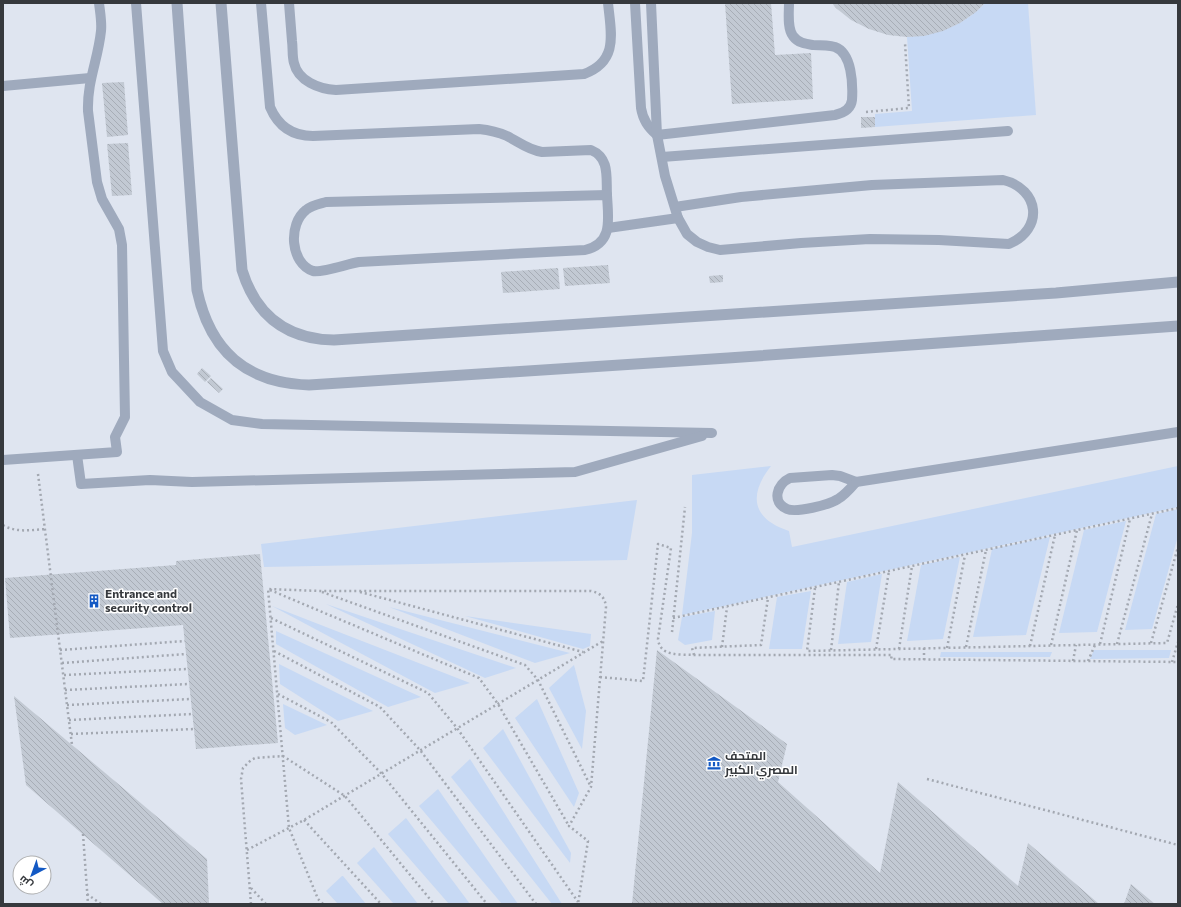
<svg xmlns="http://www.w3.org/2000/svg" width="1181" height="907" font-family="Commissioner,Cairo,sans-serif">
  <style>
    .grass { fill: #c7d9f4 }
    .building { fill: url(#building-back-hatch) }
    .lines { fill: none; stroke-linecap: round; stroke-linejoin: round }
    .path { stroke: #a3a8b1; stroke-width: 2.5; stroke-dasharray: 2 3; stroke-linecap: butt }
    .service { stroke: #9faabd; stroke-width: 10 }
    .tertiary { stroke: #9faabd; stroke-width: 11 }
    .labels { text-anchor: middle; stroke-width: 3; stroke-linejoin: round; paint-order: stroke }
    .poi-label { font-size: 12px; font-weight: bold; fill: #36393d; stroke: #fff; text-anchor: start }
  </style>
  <defs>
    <pattern id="building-back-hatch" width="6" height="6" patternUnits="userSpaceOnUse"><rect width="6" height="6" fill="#c2c9d3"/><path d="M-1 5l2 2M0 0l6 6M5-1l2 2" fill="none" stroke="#a7adb6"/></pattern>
  </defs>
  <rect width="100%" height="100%" fill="#dfe5f0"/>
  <g class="grass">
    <path d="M985 3H1028L1036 115 875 127V114L912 111 907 37C939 34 963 26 985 3Z"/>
    <path d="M771 466C748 495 752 519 789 531L792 547 1178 466V507L682 615 692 533V475Z"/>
    <polygon points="637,500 627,560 264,567 261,544"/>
    <polygon points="1178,509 1178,536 1152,629 1125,630 1156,514"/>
    <polygon points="1126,521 1097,632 1059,633 1084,530"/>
    <polygon points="1050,537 1026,635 973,637 992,549"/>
    <polygon points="960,557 943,639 907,641 921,565"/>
    <polygon points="882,574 871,642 838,644 847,582"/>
    <polygon points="811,591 802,649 769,649 777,597"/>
    <polygon points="326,604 516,668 485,678"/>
    <polygon points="272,606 470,683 435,693"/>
    <polygon points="389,607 570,653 535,663"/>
    <polygon points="715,611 712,640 685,645 678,640 682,617"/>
    <polygon points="465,616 591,634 590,646 583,649"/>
    <polygon points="276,631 421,697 388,707 276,644"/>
    <polygon points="1094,650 1171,650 1169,658 1090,659"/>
    <polygon points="941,652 1052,652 1050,657 940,657"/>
    <polygon points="279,664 373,711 338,721 280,684"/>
    <polygon points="574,665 586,711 582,749 549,688"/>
    <polygon points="537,699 579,793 574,807 515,718"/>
    <polygon points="283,704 327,725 295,735 285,728"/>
    <polygon points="503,729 571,853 570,863 483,748"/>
    <polygon points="470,759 562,904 552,904 451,777"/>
    <polygon points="438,789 518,904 502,904 419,806"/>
    <polygon points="406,818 470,904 449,904 388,834"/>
    <polygon points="374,847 418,904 394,904 357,863"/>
    <polygon points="342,876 343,876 366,904 338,904 326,891"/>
  </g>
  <g class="building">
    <polygon points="725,3 771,3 775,55 811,53 813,99 732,104"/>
    <polygon points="832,3 985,3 976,12 960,23 943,31 924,36 907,37 888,35 869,29 851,20 836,8"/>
    <polygon points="124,82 128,135 107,137 102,83"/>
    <polygon points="861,117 875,117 875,127 861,128"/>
    <polygon points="128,143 132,195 112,196 107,144"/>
    <polygon points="608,265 610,283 565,286 563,268"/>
    <polygon points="558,268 560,289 503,293 501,272"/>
    <polygon points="723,275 723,282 710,283 709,276"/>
    <polygon points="202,368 211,376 205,382 197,374"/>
    <polygon points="211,378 223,389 219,393 207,382"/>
    <polygon points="260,554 278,743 196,749 183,625 10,638 5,578 176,565 176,561"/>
    <polygon points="657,650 787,744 778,782 880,873 898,782 1018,886 1028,843 1099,904 632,904"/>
    <polygon points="14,696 207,859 209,904 163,904 26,785"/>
    <polygon points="1131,884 1155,904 1124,904"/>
  </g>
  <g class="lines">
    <g class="path">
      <polyline points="866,112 909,108 905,43"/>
      <polyline points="38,474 72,745"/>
      <path d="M3 525C16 533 31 530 46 529"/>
      <polyline points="815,588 807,651 1167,643 1178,604"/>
      <polyline points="270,590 479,678 498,704 569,826"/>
      <polyline points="322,592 525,665 538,680 591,787"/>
      <polyline points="360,592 583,652"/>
      <polyline points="271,618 428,693 457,728 578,902"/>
      <polyline points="673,618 1178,508"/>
      <polyline points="672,632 685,507"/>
      <polyline points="1151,643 1178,547"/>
      <polyline points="1100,644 1130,519"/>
      <polyline points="1117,644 1152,514"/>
      <polyline points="1051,645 1077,530"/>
      <polyline points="1030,646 1055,535"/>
      <polyline points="722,647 727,607"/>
      <polyline points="966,647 986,550"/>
      <polyline points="947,648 965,555"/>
      <polyline points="876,649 889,571"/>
      <polyline points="899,649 912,566"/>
      <polyline points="60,650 185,641"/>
      <polyline points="831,650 839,582"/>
      <polyline points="274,651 380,707 420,750 536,904"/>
      <polyline points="694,655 692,648 761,645 768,598"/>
      <polyline points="924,660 924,648"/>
      <polyline points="1073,661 1076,645"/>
      <polyline points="1088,661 1095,645"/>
      <polyline points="1172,662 1178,642"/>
      <polyline points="62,663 186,654"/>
      <polyline points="64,675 188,669"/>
      <path d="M600 677 643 681 658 544 671 548 658 639C660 657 679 654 694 655H892L891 659 1178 662"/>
      <polyline points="65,690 189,684"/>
      <polyline points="278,694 331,722 381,773 487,904"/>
      <polyline points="67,705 191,699"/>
      <polyline points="69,720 193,714"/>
      <polyline points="71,734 195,729"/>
      <polyline points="927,779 1178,845"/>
      <polyline points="304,820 381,904"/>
      <polyline points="83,834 88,904"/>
      <polyline points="247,850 304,820 603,641"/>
      <polyline points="251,888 266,904"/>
      <polyline points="87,894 101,904"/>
      <polyline points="251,904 241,779 243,768 251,760 255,758 283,756 345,796 434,904"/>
      <path d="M323 904 318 899 289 828 268 589 320 591H591C600 593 605 597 606 607L591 787 569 826 588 841 578 904"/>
    </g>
    <g class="service">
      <polyline points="136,3 163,351 172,372 200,402 232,420 262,424 712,433"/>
      <path d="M261 3 270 107C278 126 292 136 313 136L479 129C489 130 498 132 507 136 519 142 528 150 542 152L591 150C610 158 606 177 607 195"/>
      <path d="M289 3C290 16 291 28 292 41 293 48 292 56 294 63 298 81 319 89 336 90L584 74C619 61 611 33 608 3"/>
      <path d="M635 3 641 108C643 120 648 127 657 135L835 115C844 113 851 109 852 100 853 84 852 53 835 47 828 45 820 45 813 45 806 44 798 43 793 36 787 28 789 13 789 3"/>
      <path d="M651 3 657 135 665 176 678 218 687 234 697 242 708 247 720 250 801 243 870 239 939 240 1009 244C1044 229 1040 189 1003 180L872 185 741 197 675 207"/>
      <polyline points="3,86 90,78"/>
      <polyline points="662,157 1008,131"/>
      <path d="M607 195C608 218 614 243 585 250L359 262C347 264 322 273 313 271 290 263 288 224 306 210 312 205 319 204 326 202Z"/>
      <polyline points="608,228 678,218"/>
      <polyline points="77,455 81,484 150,480 192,482 575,472 702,436"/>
      <path d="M3 460 117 452 115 437 125 417 122 245 119 229 102 199 97 182 88 111C87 81 98 60 101 31 102 22 100 12 99 3"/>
      <path d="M832 475 840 476 856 482C850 489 845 495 838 499 829 505 796 513 787 509 771 502 777 484 790 478Z"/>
      <polyline points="856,482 1178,432"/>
    </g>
    <g class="tertiary">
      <path d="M177 3 197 290C210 351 246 383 309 385L728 358 1178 326"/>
      <path d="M221 3 242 270C256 316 287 339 334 340L1056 293 1178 282"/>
    </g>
  </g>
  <defs>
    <g id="building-bare" transform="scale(1.08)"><path d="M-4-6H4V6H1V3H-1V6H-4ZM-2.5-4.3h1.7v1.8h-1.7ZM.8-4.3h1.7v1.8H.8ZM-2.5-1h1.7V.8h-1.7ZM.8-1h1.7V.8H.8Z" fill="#1359c4" stroke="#fff" stroke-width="2.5" paint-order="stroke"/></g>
    <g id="museum-bare" transform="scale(1.08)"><path d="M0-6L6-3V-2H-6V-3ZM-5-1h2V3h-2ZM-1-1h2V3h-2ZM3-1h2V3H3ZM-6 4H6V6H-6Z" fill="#1359c4" stroke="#fff" stroke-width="2.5" paint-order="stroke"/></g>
  </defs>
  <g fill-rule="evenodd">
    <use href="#building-bare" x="94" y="601"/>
    <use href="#museum-bare" x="714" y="763"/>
  </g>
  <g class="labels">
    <g class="poi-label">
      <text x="105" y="598">Entrance and<tspan x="105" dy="14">security control</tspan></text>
      <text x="725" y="760">المتحف<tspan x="725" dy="14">المصري الكبير</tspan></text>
    </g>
  </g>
  <rect width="1181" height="907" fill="none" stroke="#36393d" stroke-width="8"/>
  <g transform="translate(32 875) rotate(221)"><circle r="19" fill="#ffffff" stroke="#afb0b1"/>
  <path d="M0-3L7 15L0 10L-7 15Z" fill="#1359c4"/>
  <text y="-6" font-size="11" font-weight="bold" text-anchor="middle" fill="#36393d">ش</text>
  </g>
</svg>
